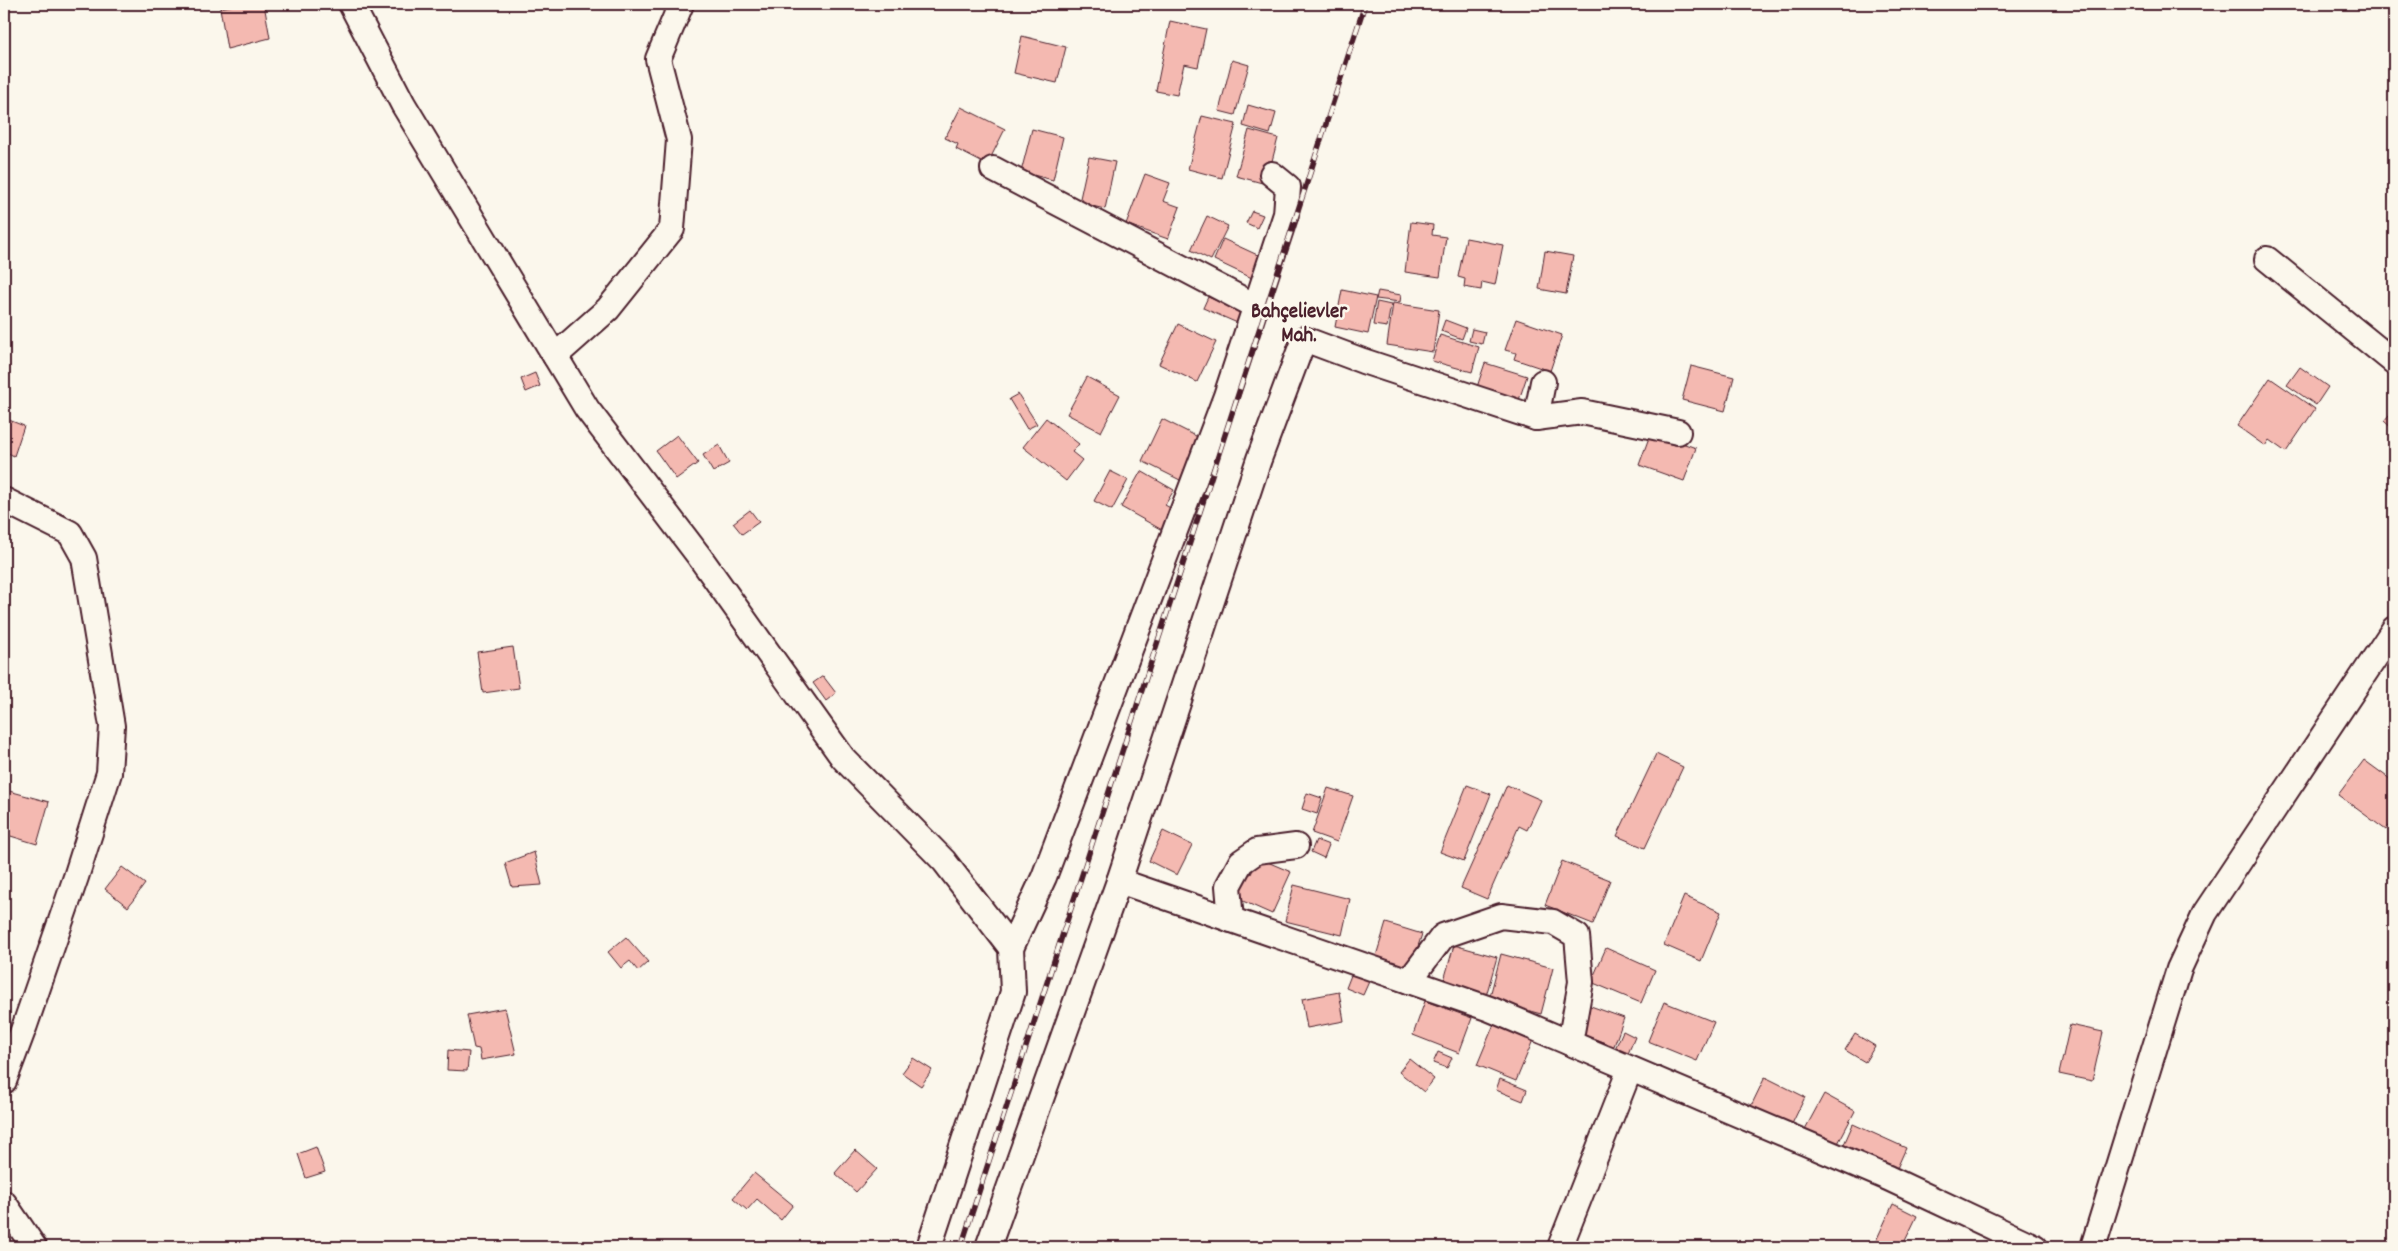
<svg xmlns="http://www.w3.org/2000/svg" width="2398" height="1251" font-family="Dekko,sans-serif">
  <style>
    .building { fill: #f4b9b1; stroke: #4a1f2b }
    .lines { fill: none; stroke-linecap: round; stroke-linejoin: round }
    .minor-casing { stroke: #4a1f2b; stroke-width: 28 }
    .minor { stroke: #fbf7ec; stroke-width: 24 }
    .rail-casing { stroke: #4a1f2b; stroke-width: 5.5 }
    .rail { stroke: #fbf7ec; stroke-width: 4; stroke-dasharray: 11; stroke-linecap: butt }
    .labels { text-anchor: middle; stroke-width: 5; stroke-linejoin: round; paint-order: stroke }
    .district-label { font-size: 21px; font-weight: bold; fill: #4a1f2b; stroke: #fbf7ec }
  </style>
  <rect width="100%" height="100%" fill="#fbf7ec"/>
  <filter id="ink" filterUnits="userSpaceOnUse"><feTurbulence type="fractalNoise" baseFrequency=".02" numOctaves="2"/><feDisplacementMap in="SourceGraphic" scale="10" xChannelSelector="R" yChannelSelector="G"/><feConvolveMatrix kernelMatrix="1 2 1 2 8 2 1 2 1" color-interpolation-filters="sRGB"/></filter>
  <g filter="url(#ink)">
    <g class="building">
      <polygon points="240,4 264,4 270,38 227,49 220,8"/>
      <polygon points="1170,21 1206,29 1198,67 1184,64 1177,95 1156,91"/>
      <polygon points="1022,36 1066,47 1057,83 1014,73"/>
      <polygon points="1232,60 1249,65 1235,115 1219,111"/>
      <polygon points="1248,105 1276,113 1270,134 1243,126"/>
      <polygon points="961,107 1005,129 987,165 956,149 958,144 945,138"/>
      <polygon points="1202,116 1236,124 1222,178 1188,169"/>
      <polygon points="1032,129 1063,137 1053,180 1021,172"/>
      <polygon points="1249,130 1278,138 1266,184 1236,176"/>
      <polygon points="1089,157 1115,162 1105,209 1079,203"/>
      <polygon points="1145,174 1170,183 1163,201 1180,207 1168,239 1126,224"/>
      <polygon points="1252,211 1263,215 1257,228 1246,223"/>
      <polygon points="1207,216 1228,226 1211,260 1191,250"/>
      <polygon points="1411,222 1433,225 1432,235 1446,237 1440,277 1405,272"/>
      <polygon points="1466,238 1503,245 1495,285 1482,282 1481,290 1464,287 1465,279 1458,277"/>
      <polygon points="1223,239 1264,258 1254,279 1214,260"/>
      <polygon points="1545,251 1573,256 1566,294 1539,289"/>
      <polygon points="1342,290 1376,297 1368,334 1335,327"/>
      <polygon points="1378,291 1401,295 1400,302 1376,299"/>
      <polygon points="1208,297 1247,314 1242,325 1203,308"/>
      <polygon points="1377,302 1391,305 1387,327 1373,325"/>
      <polygon points="1393,303 1439,310 1433,352 1387,345"/>
      <polygon points="1516,319 1562,335 1550,371 1514,359 1516,353 1505,350"/>
      <polygon points="1445,320 1466,328 1462,339 1441,331"/>
      <polygon points="1178,324 1216,342 1197,382 1159,364"/>
      <polygon points="2394,328 2394,346 2386,338"/>
      <polygon points="1472,329 1485,332 1482,344 1469,341"/>
      <polygon points="1440,335 1479,347 1472,372 1432,361"/>
      <polygon points="1485,363 1527,376 1518,403 1476,390"/>
      <polygon points="1691,366 1734,377 1725,411 1682,400"/>
      <polygon points="2300,367 2328,387 2316,405 2287,385"/>
      <polygon points="535,373 540,386 526,392 521,379"/>
      <polygon points="1087,377 1120,395 1101,432 1067,414"/>
      <polygon points="2270,378 2315,409 2286,452 2269,440 2265,446 2237,426"/>
      <polygon points="1018,394 1037,424 1027,429 1009,399"/>
      <polygon points="2394,409 2394,430 2384,421"/>
      <polygon points="4,418 24,426 14,456 4,451"/>
      <polygon points="1046,418 1079,444 1072,452 1082,460 1066,481 1023,447"/>
      <polygon points="1162,419 1200,438 1180,480 1142,461"/>
      <polygon points="1651,432 1696,448 1684,481 1639,465"/>
      <polygon points="677,435 698,463 676,479 656,451"/>
      <polygon points="719,445 729,463 713,472 703,455"/>
      <polygon points="1110,471 1128,480 1112,510 1094,501"/>
      <polygon points="1141,471 1174,490 1165,505 1174,510 1162,530 1121,507"/>
      <polygon points="750,510 759,522 742,534 733,523"/>
      <polygon points="513,647 519,688 483,693 477,652"/>
      <polygon points="823,676 836,693 826,701 813,683"/>
      <polygon points="1656,754 1683,767 1645,848 1617,836"/>
      <polygon points="2364,760 2394,782 2394,819 2386,830 2338,795"/>
      <polygon points="1467,785 1491,794 1464,861 1440,852"/>
      <polygon points="1507,785 1541,800 1527,830 1519,826 1487,899 1461,888"/>
      <polygon points="1328,788 1353,796 1337,842 1312,833"/>
      <polygon points="9,791 49,802 37,844 4,834 4,810"/>
      <polygon points="1307,793 1322,798 1317,814 1302,809"/>
      <polygon points="1163,831 1192,845 1177,875 1149,861"/>
      <polygon points="1316,840 1329,845 1324,858 1311,852"/>
      <polygon points="534,852 542,885 512,887 505,863"/>
      <polygon points="1258,858 1291,872 1272,914 1236,898 1247,873 1251,874"/>
      <polygon points="1562,861 1610,880 1593,924 1545,905"/>
      <polygon points="122,867 145,884 128,907 105,889"/>
      <polygon points="1294,885 1350,899 1342,935 1285,921"/>
      <polygon points="1684,896 1721,912 1701,961 1664,945"/>
      <polygon points="1386,923 1422,934 1411,968 1376,956"/>
      <polygon points="626,937 648,962 638,971 630,961 621,968 608,952"/>
      <polygon points="1454,945 1497,957 1486,996 1443,984"/>
      <polygon points="1606,948 1655,970 1641,1003 1591,982"/>
      <polygon points="1501,954 1553,968 1541,1014 1489,1000"/>
      <polygon points="1353,970 1371,977 1363,995 1346,988"/>
      <polygon points="1339,992 1344,1021 1307,1028 1302,999"/>
      <polygon points="1425,1001 1472,1018 1459,1053 1413,1035"/>
      <polygon points="1664,1002 1714,1022 1697,1061 1648,1041"/>
      <polygon points="1585,1004 1624,1018 1614,1046 1575,1032"/>
      <polygon points="505,1008 516,1054 481,1060 479,1049 474,1048 467,1015"/>
      <polygon points="1494,1024 1533,1040 1516,1081 1477,1065"/>
      <polygon points="2070,1025 2103,1032 2092,1081 2059,1074"/>
      <polygon points="1623,1031 1635,1037 1627,1056 1614,1051"/>
      <polygon points="1855,1034 1875,1046 1865,1062 1845,1050"/>
      <polygon points="448,1050 469,1052 467,1071 447,1070"/>
      <polygon points="1438,1052 1452,1058 1447,1068 1433,1063"/>
      <polygon points="913,1058 932,1070 921,1086 902,1073"/>
      <polygon points="1409,1059 1434,1079 1424,1092 1399,1072"/>
      <polygon points="1765,1077 1805,1097 1791,1126 1751,1106"/>
      <polygon points="1500,1079 1527,1090 1523,1101 1496,1090"/>
      <polygon points="1824,1094 1855,1111 1835,1149 1804,1131"/>
      <polygon points="1853,1124 1906,1148 1894,1175 1841,1151"/>
      <polygon points="316,1147 325,1172 306,1178 298,1154"/>
      <polygon points="855,1150 877,1169 856,1192 835,1173"/>
      <polygon points="754,1173 793,1205 781,1220 757,1199 747,1210 733,1198"/>
      <polygon points="1893,1204 1917,1216 1902,1247 1884,1247 1875,1243"/>
    </g>
    <g class="lines">
      <g class="minor-casing">
        <g id="minor">
          <polyline points="351,4 403,104 587,409 699,556 843,758 944,861 1011,948 1013,992 929,1247"/>
          <polyline points="993,169 1257,307"/>
          <polyline points="2267,259 2394,362"/>
          <polyline points="555,356 608,309 672,229 679,140 658,59 681,4"/>
          <polyline points="1536,418 1543,382"/>
          <polyline points="1678,432 1582,412 1536,418 1363,361 1304,339 1259,459 1119,881 1490,1009 1888,1178 2035,1247"/>
          <polyline points="4,500 70,533 84,558 112,726 109,773 76,877 25,1025 4,1081"/>
          <polyline points="1231,920 1228,886 1241,862 1257,851 1296,846"/>
          <polyline points="1011,948 1044,877 1226,396 1286,214 1288,187 1272,174"/>
          <polyline points="1409,981 1443,936 1501,916 1553,922 1577,936 1581,982 1570,1043"/>
          <polyline points="4,1203 34,1247"/>
          <polyline points="988,1247 1119,881"/>
          <polyline points="1560,1247 1630,1069"/>
          <polyline points="2093,1247 2179,969 2205,913 2394,629"/>
        </g>
      </g>
      <use href="#minor" class="minor"/>
      <g class="rail-casing">
        <polyline id="rail" points="961,1247 1365,4"/>
      </g>
      <use href="#rail" class="rail"/>
    </g>
  </g>
  <g class="labels">
    <g class="district-label">
      <text x="1299" y="317">Bahçelievler<tspan x="1299" dy="24">Mah.</tspan></text>
    </g>
  </g>
  <rect width="2398" height="1251" fill="none" stroke="#fbf7ec" stroke-width="20"/>
  <rect x="10" y="10" width="2378" height="1231" fill="none" stroke="#4a1f2b" stroke-width="2" filter="url(#ink)"/>
</svg>
